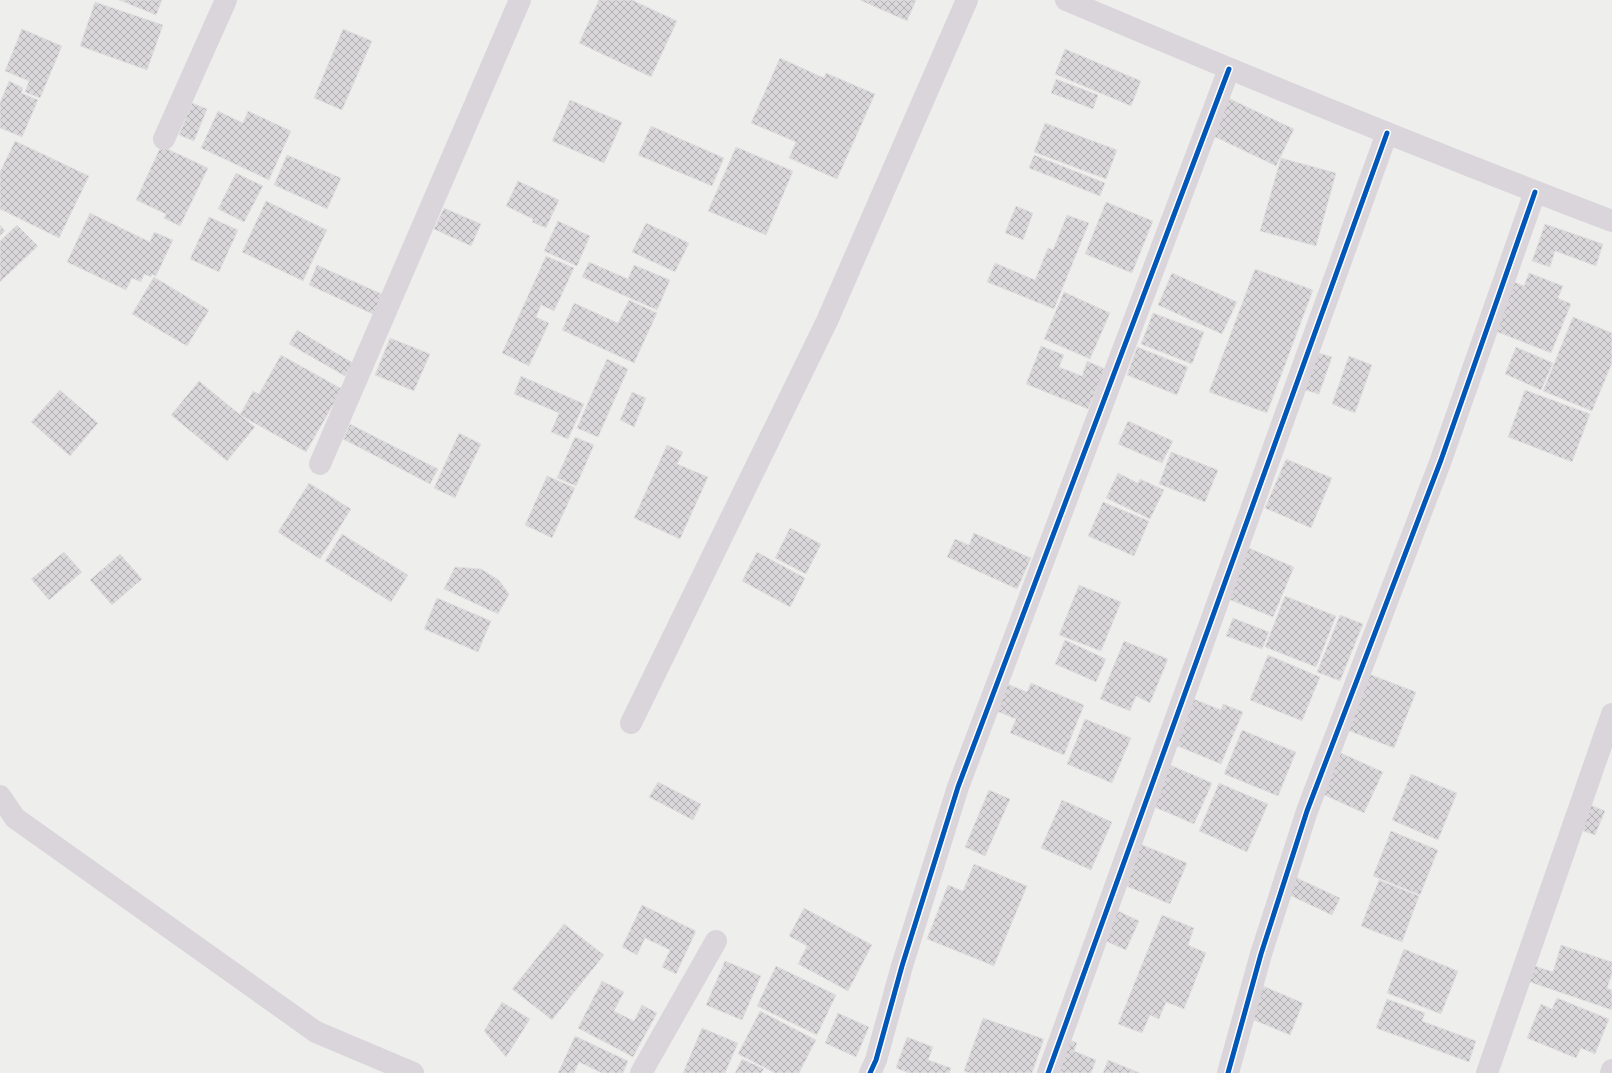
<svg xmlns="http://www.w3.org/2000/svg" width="1612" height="1073" font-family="'Sofia Sans Condensed',sans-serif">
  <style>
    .building { fill: url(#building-cross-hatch); stroke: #e1e0e0 }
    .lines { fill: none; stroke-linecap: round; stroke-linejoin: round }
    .minor { stroke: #dad5da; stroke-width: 22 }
    .tertiary { stroke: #dad5da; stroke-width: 22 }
    .cycleway-casing { stroke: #fff; stroke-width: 8 }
    .cycleway { stroke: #0057b8; stroke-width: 5 }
  </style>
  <defs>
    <pattern id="building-cross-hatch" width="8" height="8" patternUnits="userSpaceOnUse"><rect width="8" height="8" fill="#d9d7d9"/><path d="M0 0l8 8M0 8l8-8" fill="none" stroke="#b3b0b3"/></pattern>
  </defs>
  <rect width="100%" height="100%" fill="#eeefed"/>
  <g class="building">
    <polygon points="119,0 162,0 156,15"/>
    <polygon points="599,0 632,0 677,21 651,77 579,43"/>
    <polygon points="860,0 916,0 907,21"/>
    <polygon points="95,2 163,25 147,70 80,46"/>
    <polygon points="22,29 62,46 40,98 25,92 29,81 5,71"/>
    <polygon points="343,29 372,41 342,110 314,98"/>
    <polygon points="1065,49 1141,81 1131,106 1055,74"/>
    <polygon points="780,58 824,78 826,73 875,94 837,179 789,158 796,142 751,123"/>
    <polygon points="1056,79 1098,95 1093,109 1051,93"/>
    <polygon points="9,81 23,88 21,93 38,100 22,137 0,128 0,103"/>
    <polygon points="1226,97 1294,129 1276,166 1209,134"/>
    <polygon points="570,100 622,122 604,163 552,141"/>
    <polygon points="192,103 207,109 194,141 179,135"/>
    <polygon points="218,111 243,123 248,111 291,131 269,180 201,148"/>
    <polygon points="1045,123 1117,150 1106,179 1034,152"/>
    <polygon points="651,126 724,158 712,186 638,155"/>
    <polygon points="15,141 89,176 59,238 0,209 0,172"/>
    <polygon points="161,146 208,168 180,226 164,218 166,214 136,200"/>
    <polygon points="736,147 793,171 766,235 708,211"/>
    <polygon points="287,155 341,178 327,209 274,185"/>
    <polygon points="1034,155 1105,183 1100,196 1029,168"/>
    <polygon points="1281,158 1336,173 1316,246 1260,231"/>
    <polygon points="236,173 263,186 244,222 218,209"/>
    <polygon points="518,181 559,200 546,228 532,222 533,219 506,206"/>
    <polygon points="266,201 327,230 303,281 242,252"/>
    <polygon points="1106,202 1153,221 1132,273 1085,254"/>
    <polygon points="1016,206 1033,213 1023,240 1005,233"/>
    <polygon points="444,208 481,224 471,246 434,229"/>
    <polygon points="90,213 150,242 154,232 173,240 156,276 152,274 151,277 144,274 141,282 132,278 126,290 67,262"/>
    <polygon points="1067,215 1089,223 1054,309 987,282 995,263 1035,280 1048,248 1053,250"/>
    <polygon points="209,217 238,230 219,272 190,259"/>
    <polygon points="558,221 590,236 577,266 544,251"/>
    <polygon points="646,223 689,243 675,272 632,252"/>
    <polygon points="1545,224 1603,244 1596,266 1555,251 1550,267 1532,261"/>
    <polygon points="0,225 5,231 0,236"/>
    <polygon points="17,225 38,246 0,282 0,241"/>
    <polygon points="546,256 574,268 554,311 541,305 536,317 549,323 529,366 502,353"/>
    <polygon points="589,262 628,279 634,265 670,280 657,310 582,277"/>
    <polygon points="317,265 384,295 375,315 309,285"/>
    <polygon points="1255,269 1313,290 1267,413 1209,392"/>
    <polygon points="1172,273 1237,302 1222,334 1158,305"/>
    <polygon points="1529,273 1563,286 1558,298 1571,304 1551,353 1495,331 1514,282 1524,286"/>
    <polygon points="154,277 209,310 187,346 132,314"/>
    <polygon points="1064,292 1110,313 1090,359 1044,339"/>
    <polygon points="629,300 657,313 634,363 562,330 574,303 618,323"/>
    <polygon points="1153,313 1204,332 1192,364 1141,344"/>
    <polygon points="1573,317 1612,333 1612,363 1592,411 1543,391"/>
    <polygon points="297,330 353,363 345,376 289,344"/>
    <polygon points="390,338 430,354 414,391 375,375"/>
    <polygon points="1041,346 1064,355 1059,367 1082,376 1087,361 1105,369 1088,409 1026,384"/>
    <polygon points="1137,347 1188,367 1177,395 1127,375"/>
    <polygon points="1516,347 1553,363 1541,390 1505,374"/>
    <polygon points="1315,352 1332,357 1319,394 1302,389"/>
    <polygon points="281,355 342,389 306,452 240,415 253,391 259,394"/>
    <polygon points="1349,356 1372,365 1355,413 1332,404"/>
    <polygon points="607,359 628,369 598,437 577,428"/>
    <polygon points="521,376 584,404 568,439 551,432 559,413 514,394"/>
    <polygon points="199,381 255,427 227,461 171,415"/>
    <polygon points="60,390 98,423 70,456 31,422"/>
    <polygon points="1525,390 1590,414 1572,462 1508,437"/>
    <polygon points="632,392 646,398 634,427 620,420"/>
    <polygon points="1128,421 1173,441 1162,463 1118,444"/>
    <polygon points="350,424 438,469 430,484 343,439"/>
    <polygon points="459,433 481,444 455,498 434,488"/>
    <polygon points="575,437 594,445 576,486 557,478"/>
    <polygon points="667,445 683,452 677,464 708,477 680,539 634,518"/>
    <polygon points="1171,452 1218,470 1205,502 1159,484"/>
    <polygon points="1286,459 1332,478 1311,528 1265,508"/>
    <polygon points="1118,473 1138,483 1140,479 1164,490 1150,519 1106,498"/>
    <polygon points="547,476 575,488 552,538 525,525"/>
    <polygon points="309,483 351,509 320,559 278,532"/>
    <polygon points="1103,502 1149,521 1134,556 1088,536"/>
    <polygon points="790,528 821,544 806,574 775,558"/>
    <polygon points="974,533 1031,558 1017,589 947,557 955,539 969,545"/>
    <polygon points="342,534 408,575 391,602 325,561"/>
    <polygon points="1244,546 1294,567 1273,617 1223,597"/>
    <polygon points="64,552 82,572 49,600 31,579"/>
    <polygon points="757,552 805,578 790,607 742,581"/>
    <polygon points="120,554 142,579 112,605 90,580"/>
    <polygon points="455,567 481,569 499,580 509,594 498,614 444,589"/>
    <polygon points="1079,585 1121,602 1101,651 1059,635"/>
    <polygon points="1285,596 1336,616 1316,667 1265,647"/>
    <polygon points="437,598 491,621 478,652 424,629"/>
    <polygon points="1340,615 1363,624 1340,681 1317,672"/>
    <polygon points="1233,618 1269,632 1262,649 1226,636"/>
    <polygon points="1065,640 1106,659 1096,682 1055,664"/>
    <polygon points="1124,641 1168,659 1150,703 1136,696 1130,711 1100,699"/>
    <polygon points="1268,655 1320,677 1302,721 1250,700"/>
    <polygon points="1369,674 1416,692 1394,748 1347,730"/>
    <polygon points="1005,683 1027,692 1031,683 1084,705 1064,755 1010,733 1016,719 994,710"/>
    <polygon points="1189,697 1221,710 1223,704 1243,712 1221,764 1170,743"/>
    <polygon points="1085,719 1131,738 1112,783 1067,764"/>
    <polygon points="1242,730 1296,752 1278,796 1224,774"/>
    <polygon points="1341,753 1383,772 1364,813 1322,794"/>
    <polygon points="1168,764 1212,783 1194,824 1150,805"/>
    <polygon points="1411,774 1457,793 1438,840 1392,820"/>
    <polygon points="658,782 701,804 693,820 649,797"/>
    <polygon points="1219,783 1268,804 1247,852 1199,831"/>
    <polygon points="989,790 1010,799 985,856 965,847"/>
    <polygon points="1062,800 1112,822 1091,870 1041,848"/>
    <polygon points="1588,804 1605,811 1595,835 1578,829"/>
    <polygon points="1391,831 1438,850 1420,895 1373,876"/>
    <polygon points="1135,842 1187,863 1170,904 1119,883"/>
    <polygon points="974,864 1027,886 994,966 927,939 948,885 963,891"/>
    <polygon points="1295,877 1340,898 1332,915 1287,894"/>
    <polygon points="1379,880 1419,896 1402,942 1361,926"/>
    <polygon points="642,905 696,931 676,974 662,967 670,950 645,938 637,955 622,947"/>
    <polygon points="804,908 872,945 848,991 798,964 807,946 789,936"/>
    <polygon points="1114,909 1139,921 1126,950 1101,939"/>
    <polygon points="1162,915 1194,928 1188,945 1206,953 1184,1009 1166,1002 1159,1019 1150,1015 1142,1033 1118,1024"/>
    <polygon points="564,924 604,955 552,1020 512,989"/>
    <polygon points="1561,945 1612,962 1612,974 1607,988 1612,990 1612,1010 1524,980 1529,964 1553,972"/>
    <polygon points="1404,949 1458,971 1441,1014 1387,993"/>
    <polygon points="725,961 761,976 742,1020 706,1005"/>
    <polygon points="776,966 836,995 817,1035 757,1006"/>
    <polygon points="602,981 624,992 614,1011 634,1021 642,1005 657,1013 633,1057 578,1028"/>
    <polygon points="1263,986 1303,1003 1290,1035 1249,1018"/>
    <polygon points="1557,998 1609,1019 1595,1054 1581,1048 1576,1058 1527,1038 1541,1004 1552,1009"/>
    <polygon points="1387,999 1425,1013 1422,1021 1476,1041 1469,1062 1376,1028"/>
    <polygon points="502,1002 530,1019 506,1057 484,1031"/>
    <polygon points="760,1011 816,1040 799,1073 775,1073 738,1054"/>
    <polygon points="838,1013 869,1027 856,1057 825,1043"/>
    <polygon points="983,1018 1044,1039 1032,1073 970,1073 964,1071"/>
    <polygon points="702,1028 738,1043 725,1073 683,1073"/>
    <polygon points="575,1036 628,1061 623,1073 602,1073 579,1062 574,1073 558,1073"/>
    <polygon points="907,1037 933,1047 928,1060 951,1068 949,1073 909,1073 896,1068"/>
    <polygon points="1067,1039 1077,1043 1074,1051 1096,1060 1091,1073 1054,1073"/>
    <polygon points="742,1059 764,1069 761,1073 735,1073"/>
    <polygon points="1108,1060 1140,1073 1103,1073"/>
  </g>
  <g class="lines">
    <g class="minor">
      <path d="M1066 0C1247 77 1428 151 1612 221"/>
      <polyline points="164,139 226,0"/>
      <polyline points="320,464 520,0"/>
      <polyline points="631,723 827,321 967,0"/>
      <polyline points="641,1073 716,941"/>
      <polyline points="870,1073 876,1060 902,966 958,787 1229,69"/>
      <polyline points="1048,1073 1387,133"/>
      <polyline points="1228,1073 1261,954 1307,811 1441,460 1535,192"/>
      <polyline points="1487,1073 1612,714"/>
      <polyline points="1611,1073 1612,1070"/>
    </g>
    <polyline class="tertiary" points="0,796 15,818 316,1032 413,1073"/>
    <g class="cycleway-casing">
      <g id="cycleway">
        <polyline points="870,1073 876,1060 902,966 958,787 1229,69"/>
        <polyline points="1048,1073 1387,133"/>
        <polyline points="1228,1073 1261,954 1307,811 1441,460 1535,192"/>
      </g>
    </g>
    <use href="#cycleway" class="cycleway"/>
  </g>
</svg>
